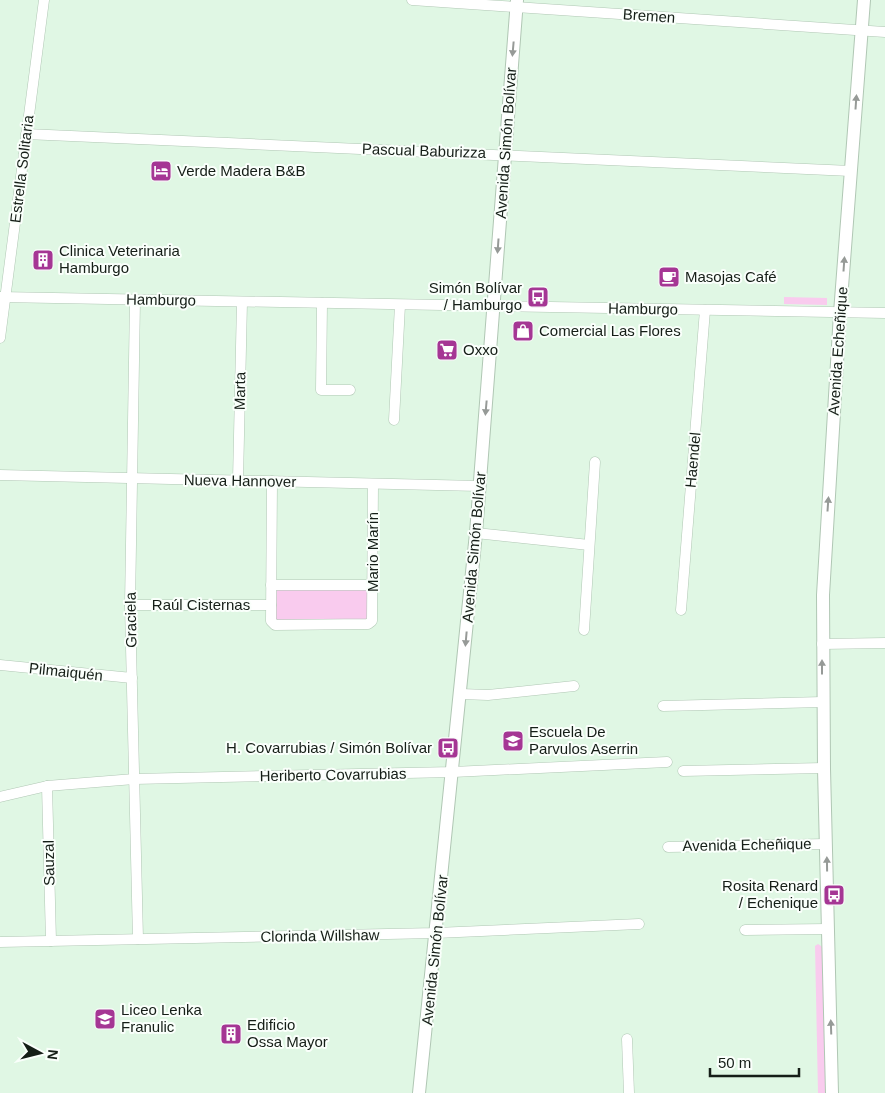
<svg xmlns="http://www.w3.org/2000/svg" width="885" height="1093" font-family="Arial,sans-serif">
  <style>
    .green { fill: #f9cbee }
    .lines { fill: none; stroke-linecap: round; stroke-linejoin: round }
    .minor-casing { stroke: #b0c7b4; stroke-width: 11 }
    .tertiary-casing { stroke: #b0c7b4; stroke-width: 14 }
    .minor { stroke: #fff; stroke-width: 10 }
    .tertiary { stroke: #fff; stroke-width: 12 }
    .oneway { fill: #969a97 }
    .labels { text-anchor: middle; stroke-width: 4; stroke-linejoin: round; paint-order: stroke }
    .street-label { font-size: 15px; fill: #151e17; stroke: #fafffb }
    .poi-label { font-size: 15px; fill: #151e17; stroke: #fafffb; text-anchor: start }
  </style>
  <rect width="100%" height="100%" fill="#e0f7e4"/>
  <g class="green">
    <polygon points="784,297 827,298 827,305 784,304"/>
    <polygon points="274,589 370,590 369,622 275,621"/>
    <polygon points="818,944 824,948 826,1093 818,1093 815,946"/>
  </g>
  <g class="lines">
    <g class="minor-casing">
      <g id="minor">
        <polyline points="412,0 885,32"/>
        <polyline points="26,134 851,171"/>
        <polyline points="0,297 885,313"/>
        <polyline points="135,300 130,605 138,939"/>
        <polyline points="322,303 321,390 350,390"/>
        <polyline points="0,338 44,0"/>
        <polyline points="394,420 400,305"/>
        <polyline points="0,475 479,486"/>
        <polyline points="238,480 242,302"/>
        <polyline points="272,481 271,621 275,625 368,624 372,621 373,484"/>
        <polyline points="476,533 589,545"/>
        <polyline points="271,585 372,585"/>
        <polyline points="130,605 271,605"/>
        <polyline points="681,610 705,310"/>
        <polyline points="584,630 595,462"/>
        <polyline points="822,644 885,643"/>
        <polyline points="0,665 132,678"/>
        <polyline points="461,694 488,695 574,686"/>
        <polyline points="663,706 823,702"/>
        <polyline points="683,771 824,768"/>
        <polyline points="47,786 51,941"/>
        <polyline points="0,797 47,786 134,779 453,772 667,762"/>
        <polyline points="668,847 826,844"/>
        <polyline points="745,930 828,929"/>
        <polyline points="0,942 436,933 639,924"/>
        <polyline points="627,1039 629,1093"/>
      </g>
    </g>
    <g class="tertiary-casing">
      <g id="tertiary">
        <polyline points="419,1093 476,533 517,0"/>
        <polyline points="832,1093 824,769 823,595 840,313 864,0"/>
      </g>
    </g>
    <use href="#minor" class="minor"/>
    <use href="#tertiary" class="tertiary"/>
  </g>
  <defs><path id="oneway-solid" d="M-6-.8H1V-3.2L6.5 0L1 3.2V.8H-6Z" transform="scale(1.25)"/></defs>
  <g class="oneway">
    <use href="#oneway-solid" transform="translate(513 49) rotate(95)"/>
    <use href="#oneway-solid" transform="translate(856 102) rotate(-86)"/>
    <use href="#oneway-solid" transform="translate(498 246) rotate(94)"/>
    <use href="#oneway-solid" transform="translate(844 264) rotate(-86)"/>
    <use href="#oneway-solid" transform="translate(486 408) rotate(95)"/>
    <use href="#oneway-solid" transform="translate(828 504) rotate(-86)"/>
    <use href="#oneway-solid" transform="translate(466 639) rotate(95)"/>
    <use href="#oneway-solid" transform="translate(822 667) rotate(-90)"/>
    <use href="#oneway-solid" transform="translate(827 864) rotate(-91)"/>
    <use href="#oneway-solid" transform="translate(831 1027) rotate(-92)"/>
  </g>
  <defs>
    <g id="hotel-square" transform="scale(1.125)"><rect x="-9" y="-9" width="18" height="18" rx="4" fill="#a53694" stroke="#fafffb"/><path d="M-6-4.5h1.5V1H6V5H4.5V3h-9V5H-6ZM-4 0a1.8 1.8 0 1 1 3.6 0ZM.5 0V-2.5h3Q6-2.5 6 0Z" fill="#fff"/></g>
    <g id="building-square" transform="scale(1.125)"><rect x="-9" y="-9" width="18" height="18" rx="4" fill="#a53694" stroke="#fafffb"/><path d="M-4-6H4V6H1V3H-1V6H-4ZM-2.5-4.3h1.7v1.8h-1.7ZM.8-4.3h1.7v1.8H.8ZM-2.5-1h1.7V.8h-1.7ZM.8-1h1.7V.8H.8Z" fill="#fff"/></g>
    <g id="cafe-square" transform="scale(1.125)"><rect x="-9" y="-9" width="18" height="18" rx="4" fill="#a53694" stroke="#fafffb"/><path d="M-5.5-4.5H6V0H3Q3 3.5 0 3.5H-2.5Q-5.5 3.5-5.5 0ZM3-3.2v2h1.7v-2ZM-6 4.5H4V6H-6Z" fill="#fff"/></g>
    <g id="bus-square" transform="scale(1.125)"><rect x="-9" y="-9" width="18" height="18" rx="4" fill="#a53694" stroke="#fafffb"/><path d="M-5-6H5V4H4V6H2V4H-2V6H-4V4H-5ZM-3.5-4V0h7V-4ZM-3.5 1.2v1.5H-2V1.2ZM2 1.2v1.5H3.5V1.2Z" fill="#fff"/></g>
    <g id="shop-square" transform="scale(1.125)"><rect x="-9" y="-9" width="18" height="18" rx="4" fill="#a53694" stroke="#fafffb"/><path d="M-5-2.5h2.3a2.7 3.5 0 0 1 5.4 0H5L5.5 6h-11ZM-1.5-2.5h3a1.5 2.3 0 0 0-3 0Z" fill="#fff"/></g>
    <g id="supermarket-square" transform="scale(1.125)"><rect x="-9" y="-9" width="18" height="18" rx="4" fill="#a53694" stroke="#fafffb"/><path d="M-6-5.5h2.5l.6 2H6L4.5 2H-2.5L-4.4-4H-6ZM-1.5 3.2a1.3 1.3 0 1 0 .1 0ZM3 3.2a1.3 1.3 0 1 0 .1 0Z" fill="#fff"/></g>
    <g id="school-square" transform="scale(1.125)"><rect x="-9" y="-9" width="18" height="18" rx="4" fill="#a53694" stroke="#fafffb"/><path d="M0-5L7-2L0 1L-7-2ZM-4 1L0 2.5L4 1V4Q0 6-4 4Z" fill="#fff"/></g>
  </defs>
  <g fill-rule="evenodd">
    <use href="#hotel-square" x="161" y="171"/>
    <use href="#building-square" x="43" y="260"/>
    <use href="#cafe-square" x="669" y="277"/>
    <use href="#bus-square" x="538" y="297"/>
    <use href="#shop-square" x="523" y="331"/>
    <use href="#supermarket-square" x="447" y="350"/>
    <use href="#school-square" x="513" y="741"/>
    <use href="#bus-square" x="448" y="748"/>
    <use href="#bus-square" x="834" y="895"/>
    <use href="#school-square" x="105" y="1019"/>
    <use href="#building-square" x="231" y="1034"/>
  </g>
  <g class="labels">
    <g class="street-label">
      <text transform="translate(649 16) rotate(4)" y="5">Bremen</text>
      <text transform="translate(506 143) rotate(-86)" y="5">Avenida Simón Bolívar</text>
      <text transform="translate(424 151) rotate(2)" y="5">Pascual Baburizza</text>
      <text transform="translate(22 169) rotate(-83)" y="5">Estrella Solitaria</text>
      <text transform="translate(161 300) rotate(1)" y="5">Hamburgo</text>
      <text transform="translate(643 309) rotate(1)" y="5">Hamburgo</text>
      <text transform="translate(838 351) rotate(-86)" y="5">Avenida Echeñique</text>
      <text transform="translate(240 391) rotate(-89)" y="5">Marta</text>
      <text transform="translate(693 460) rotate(-85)" y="5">Haendel</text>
      <text transform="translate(240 481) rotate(1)" y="5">Nueva Hannover</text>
      <text transform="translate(474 547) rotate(-85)" y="5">Avenida Simón Bolívar</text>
      <text transform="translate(373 552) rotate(-90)" y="5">Mario Marín</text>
      <text x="201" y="610">Raúl Cisternas</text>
      <text transform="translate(131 620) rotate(-91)" y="5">Graciela</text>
      <text transform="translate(66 672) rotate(6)" y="5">Pilmaiquén</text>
      <text transform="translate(333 775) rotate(-1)" y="5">Heriberto Covarrubias</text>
      <text transform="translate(747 845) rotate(-1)" y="5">Avenida Echeñique</text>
      <text transform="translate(49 863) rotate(-91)" y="5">Sauzal</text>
      <text transform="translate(320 936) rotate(-1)" y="5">Clorinda Willshaw</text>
      <text transform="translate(435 950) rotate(-84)" y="5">Avenida Simón Bolívar</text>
    </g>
    <g class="poi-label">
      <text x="177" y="176">Verde Madera B&amp;B</text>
      <text x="59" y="256">Clinica Veterinaria<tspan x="59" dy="17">Hamburgo</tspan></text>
      <text x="685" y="282">Masojas Café</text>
      <text x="522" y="293" text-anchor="end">Simón Bolívar<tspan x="522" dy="17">/ Hamburgo</tspan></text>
      <text x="539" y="336">Comercial Las Flores</text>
      <text x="463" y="355">Oxxo</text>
      <text x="529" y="737">Escuela De<tspan x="529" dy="17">Parvulos Aserrin</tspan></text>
      <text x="432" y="753" text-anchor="end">H. Covarrubias / Simón Bolívar</text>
      <text x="818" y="891" text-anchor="end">Rosita Renard<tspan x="818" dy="17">/ Echenique</tspan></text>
      <text x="121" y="1015">Liceo Lenka<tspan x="121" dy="17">Franulic</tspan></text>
      <text x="247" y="1030">Edificio<tspan x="247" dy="17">Ossa Mayor</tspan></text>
    </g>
  </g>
  <g transform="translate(40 1053) rotate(97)" stroke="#fafffb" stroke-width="4" paint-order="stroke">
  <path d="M0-4L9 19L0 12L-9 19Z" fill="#151e17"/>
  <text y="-8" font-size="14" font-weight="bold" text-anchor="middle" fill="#151e17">N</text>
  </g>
  <path d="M710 1068v8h89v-8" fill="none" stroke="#151e17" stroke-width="2.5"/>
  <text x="718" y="1068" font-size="15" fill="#151e17" stroke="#fafffb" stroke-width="4" paint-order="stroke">50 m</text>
</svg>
